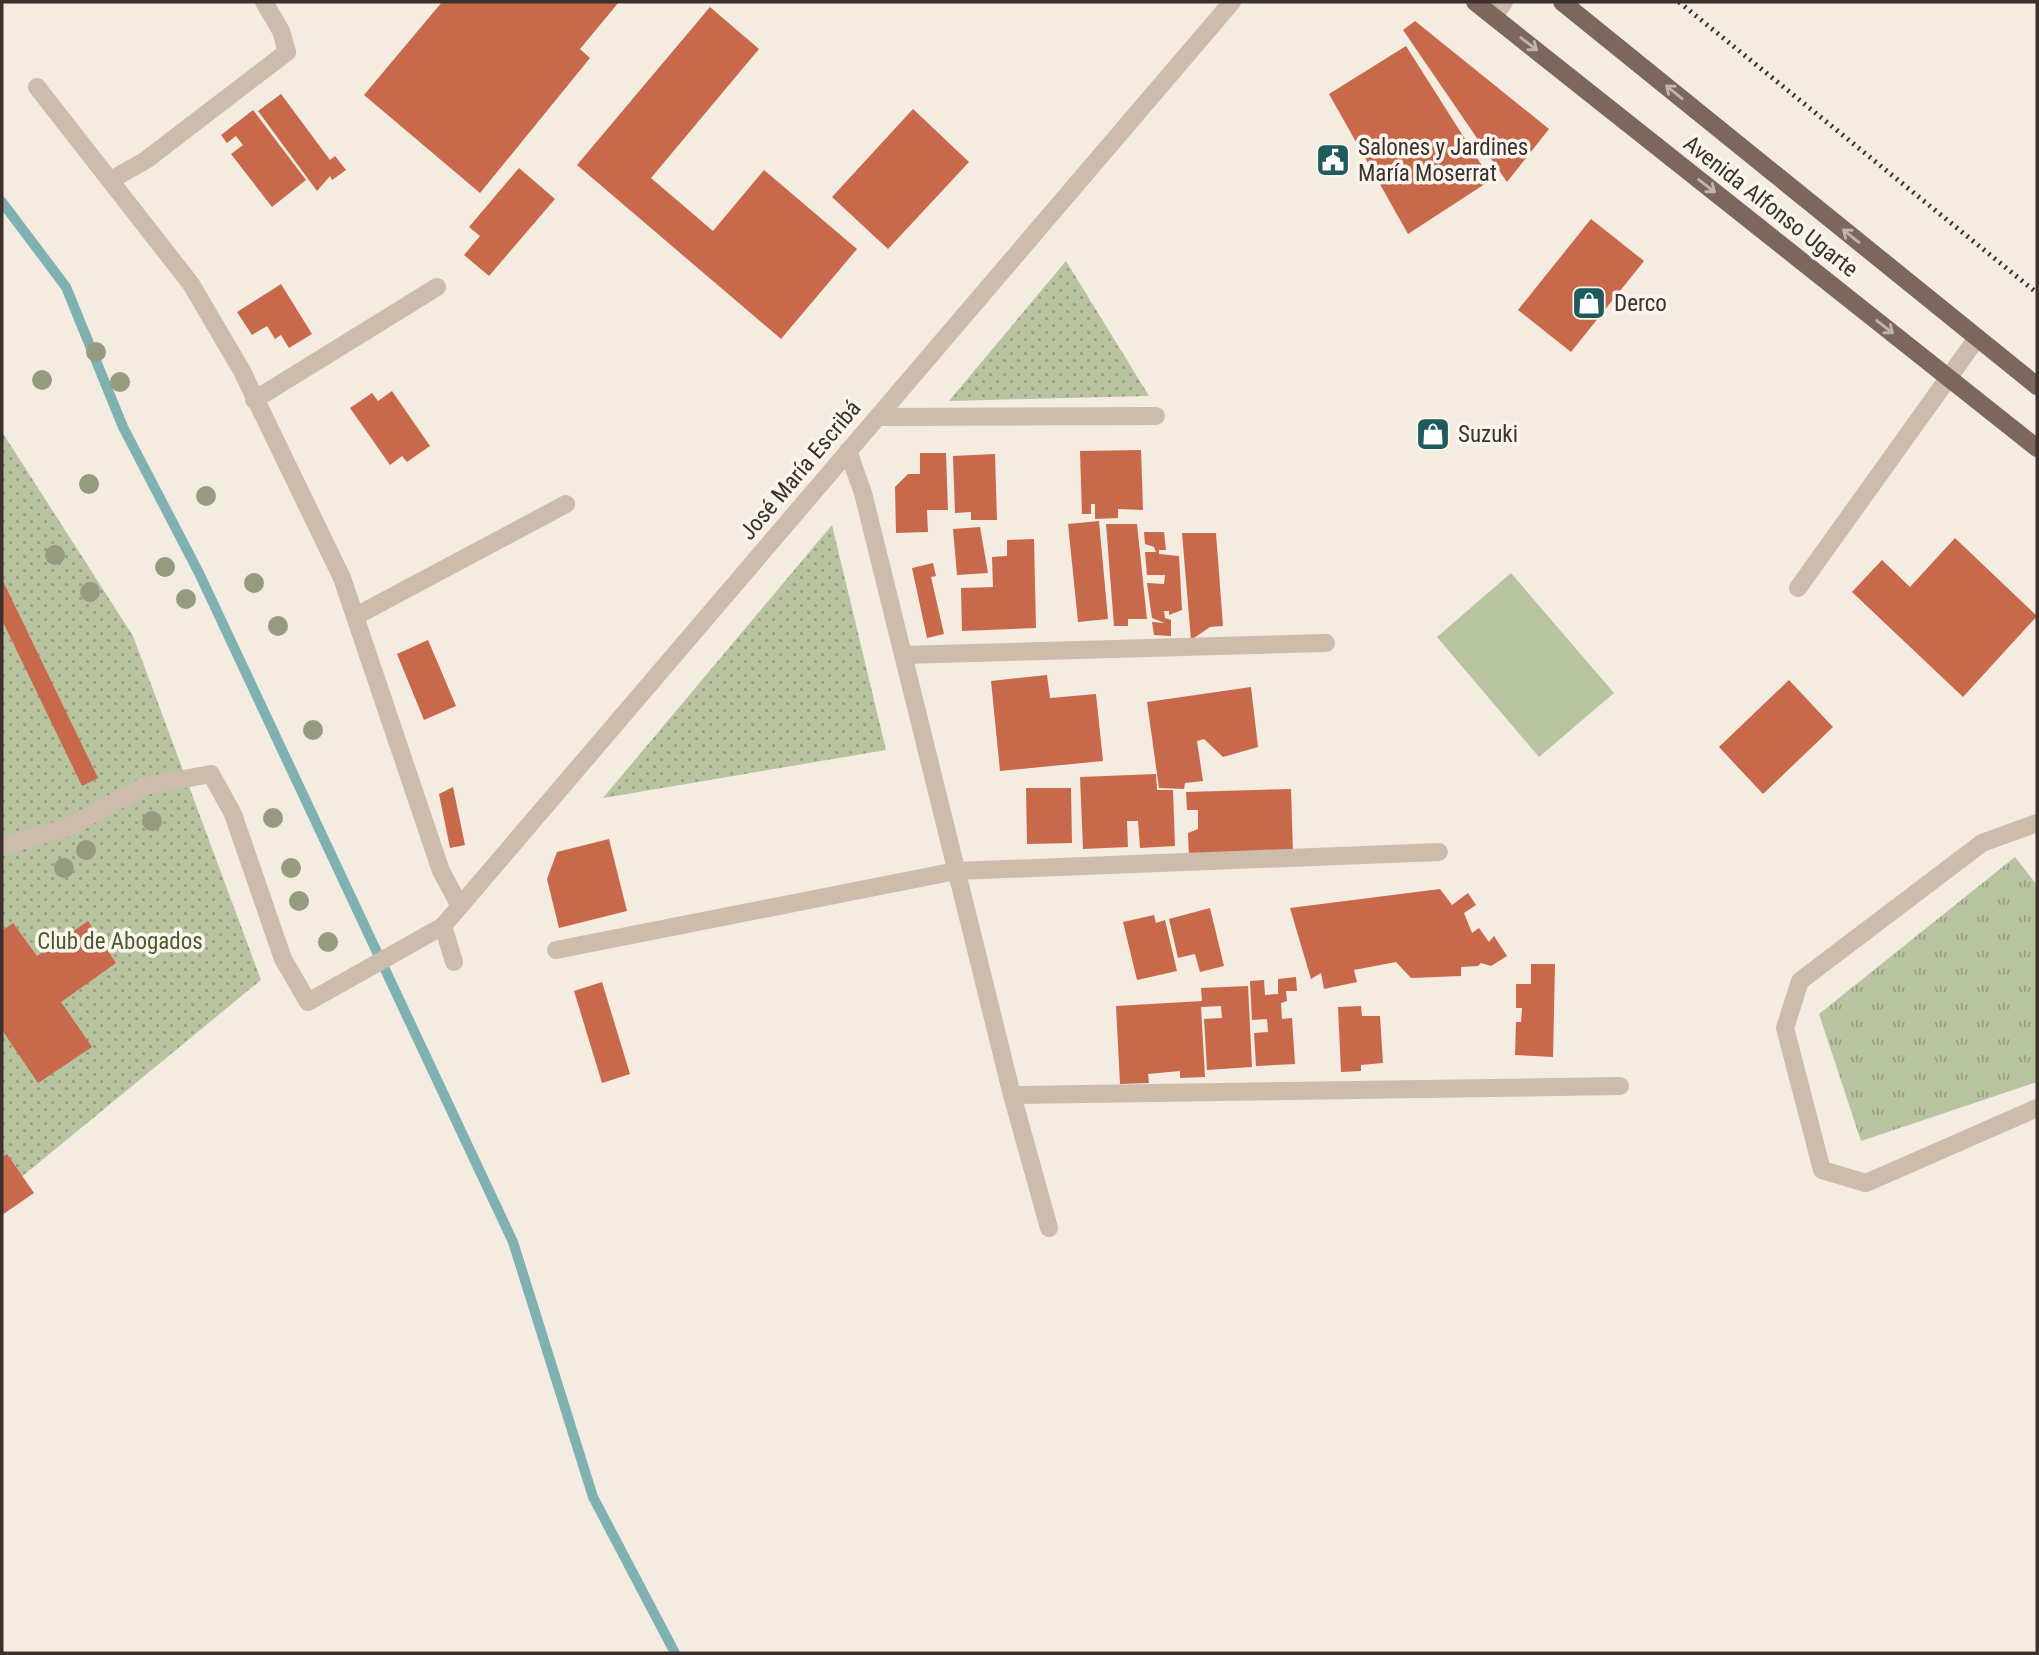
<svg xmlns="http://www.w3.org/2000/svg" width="2039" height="1655" font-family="'Roboto Condensed',sans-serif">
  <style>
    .grass { fill: url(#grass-tufts) }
    .park { fill: url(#park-dots) }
    .garden { fill: #b8c4a0 }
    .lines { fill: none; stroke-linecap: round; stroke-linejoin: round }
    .stream { stroke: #7fb0b2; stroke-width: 10 }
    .building { fill: #c8694b }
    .lane { stroke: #cdbbac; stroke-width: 18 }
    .street { stroke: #cdbbac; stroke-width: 18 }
    .primary { stroke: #7d675c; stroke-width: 18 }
    .rail { stroke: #3b302b; stroke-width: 5; stroke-dasharray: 2 5; stroke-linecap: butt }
    .tree { fill: #969b7f }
    .oneway { stroke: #c2b5ac }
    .labels { text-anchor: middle; stroke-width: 7; stroke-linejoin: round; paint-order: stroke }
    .poi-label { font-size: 23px; fill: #3b302b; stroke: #fbf5ee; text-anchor: start }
    .street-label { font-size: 23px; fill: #3b302b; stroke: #fbf5ee }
    .park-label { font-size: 23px; fill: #4a5a2e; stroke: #fbf5ee }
  </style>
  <defs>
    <pattern id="grass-tufts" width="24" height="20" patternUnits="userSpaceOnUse" patternTransform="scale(1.75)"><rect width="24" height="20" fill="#b8c4a0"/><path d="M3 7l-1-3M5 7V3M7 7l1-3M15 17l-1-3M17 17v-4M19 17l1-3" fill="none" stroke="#97a083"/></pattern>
    <pattern id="park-dots" width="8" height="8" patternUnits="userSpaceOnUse" patternTransform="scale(1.75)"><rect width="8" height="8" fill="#b8c4a0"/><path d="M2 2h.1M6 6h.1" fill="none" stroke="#97a083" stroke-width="1.8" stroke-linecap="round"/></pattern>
  </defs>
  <rect width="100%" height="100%" fill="#f4ebe1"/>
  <polygon class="grass" points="2015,857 2037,885 2037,1082 1861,1141 1819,1014"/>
  <g class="park">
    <polygon points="1066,261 1149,396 949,401"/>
    <polygon points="2,432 133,636 261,980 2,1193"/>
    <polygon points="832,525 886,750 603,798"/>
  </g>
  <polygon class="garden" points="1511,573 1614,693 1539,757 1437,637"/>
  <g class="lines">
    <polyline class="stream" points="2,202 66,287 123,427 199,573 513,1242 593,1497 675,1653"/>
  </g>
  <g class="building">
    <polygon points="442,2 619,2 580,49 590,58 480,193 364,95"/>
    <polygon points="710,7 759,49 651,178 713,231 764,170 857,249 781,339 577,165"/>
    <polygon points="1415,21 1549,129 1507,182 1403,30"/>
    <polygon points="1406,46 1491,180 1408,234 1329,94"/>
    <polygon points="281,94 330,160 335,156 346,170 332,180 330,176 317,191 258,111"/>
    <polygon points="913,109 969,162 888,249 832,197"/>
    <polygon points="253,110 306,180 272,207 231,154 243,145 236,136 227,143 221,135"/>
    <polygon points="519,168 555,199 489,276 464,255 480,236 469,227"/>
    <polygon points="1591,219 1644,261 1571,352 1518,310"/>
    <polygon points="281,284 312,334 289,348 281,335 275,339 267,326 252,335 237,312"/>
    <polygon points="392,391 430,446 407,462 402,456 390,465 350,408 372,393 378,401"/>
    <polygon points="1141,450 1143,510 1118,509 1118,518 1095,519 1095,504 1091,504 1091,514 1082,514 1080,451"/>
    <polygon points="920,453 946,453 948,510 927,510 928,532 896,533 895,487 908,474 920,474"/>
    <polygon points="995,454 997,520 971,520 971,512 955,513 953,456"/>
    <polygon points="1099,521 1108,619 1078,622 1068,524"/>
    <polygon points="1106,524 1137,524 1147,619 1128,619 1128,626 1114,626"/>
    <polygon points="980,527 988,573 957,575 953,529"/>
    <polygon points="1144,532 1164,532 1166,550 1159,550 1159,554 1179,556 1182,610 1169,615 1169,611 1164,611 1165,618 1171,620 1171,636 1154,635 1152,622 1165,623 1152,618 1147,583 1164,584 1165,575 1147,575 1145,552 1156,552 1154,547 1145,544"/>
    <polygon points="1182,533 1216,533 1223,626 1210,627 1191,640"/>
    <polygon points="1955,538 2037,616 1963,697 1852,592 1882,560 1910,587"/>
    <polygon points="1034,539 1036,628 962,631 961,588 993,587 992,557 1007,556 1007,540"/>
    <polygon points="933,563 936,576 931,577 944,634 927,638 912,568"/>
    <polygon points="2,579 98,778 82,786 2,620"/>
    <polygon points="428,640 456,706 424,720 397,654"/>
    <polygon points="1047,675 1050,698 1096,694 1103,761 1000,771 991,681"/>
    <polygon points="1789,680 1833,727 1763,794 1719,747"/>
    <polygon points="1251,687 1258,747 1223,757 1204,739 1197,741 1203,781 1185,783 1184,789 1159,788 1147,702"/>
    <polygon points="1156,774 1157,790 1173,790 1175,846 1140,848 1138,821 1127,821 1128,847 1083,849 1080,777"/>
    <polygon points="453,787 465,845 450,848 439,794"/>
    <polygon points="1026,788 1071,788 1072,843 1027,844"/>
    <polygon points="1291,789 1293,854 1189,857 1188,833 1198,829 1198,810 1187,810 1186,792"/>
    <polygon points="609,839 627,911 559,928 547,879 557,852"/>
    <polygon points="1440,889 1452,905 1468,893 1476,905 1464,913 1472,933 1479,928 1489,942 1494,936 1507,956 1491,966 1481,963 1478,966 1461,967 1461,976 1411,978 1396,962 1354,970 1357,982 1324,989 1321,973 1311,979 1290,908"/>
    <polygon points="1210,908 1224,966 1200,972 1195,954 1178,958 1169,919"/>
    <polygon points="1154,915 1156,923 1165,920 1177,971 1137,980 1123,922"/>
    <polygon points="88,921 116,963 61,1002 92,1047 38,1083 2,1030 2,931 13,923 37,956"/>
    <polygon points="1531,964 1555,964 1553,1057 1515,1055 1516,1022 1521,1022 1522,1008 1516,1008 1516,984 1531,984"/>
    <polygon points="1296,977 1297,991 1286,991 1287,1001 1281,1003 1282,1019 1292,1018 1295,1064 1256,1066 1254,1033 1268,1032 1267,1019 1252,1020 1250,981 1264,980 1265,995 1278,994 1278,979"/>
    <polygon points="602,982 630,1074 602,1083 574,991"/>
    <polygon points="1248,986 1252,1067 1207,1070 1204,1019 1222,1018 1221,1006 1201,1007 1205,1077 1180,1078 1180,1071 1148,1074 1149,1083 1120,1084 1116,1006 1202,1001 1201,988"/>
    <polygon points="1361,1006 1362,1016 1380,1016 1383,1063 1361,1065 1361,1071 1341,1072 1338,1007"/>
    <polygon points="7,1154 34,1193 2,1215 2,1157"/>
  </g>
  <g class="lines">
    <g class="lane">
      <polyline points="1494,16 1504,2"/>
      <polyline points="1798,588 1977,338"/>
      <polyline points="2037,823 1982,843 1800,981 1785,1028 1822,1170 1866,1183 2037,1108"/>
      <polyline points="2,846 66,828 145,786 211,774 233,814 283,959 308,1002 443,926 454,962"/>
    </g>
    <g class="street">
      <polyline points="37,87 191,284 242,371 342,578 441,871 460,906"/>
      <polyline points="111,180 146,160 287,52 281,31 264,2"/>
      <polyline points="254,400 437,287"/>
      <polyline points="878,417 1156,416"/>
      <polyline points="848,451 863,493 1012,1095 1049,1228"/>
      <polyline points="356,616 566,504"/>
      <polyline points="903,655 1326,643"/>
      <polyline points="443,926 1232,2"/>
      <polyline points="556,950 956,871 1439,852"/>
      <polyline points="1012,1095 1620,1086"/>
    </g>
    <g class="primary">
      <polyline points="1475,2 2037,448"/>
      <polyline points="1562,2 2037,386"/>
    </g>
    <polyline class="rail" points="1679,2 2037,293"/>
  </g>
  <g class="tree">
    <circle cx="96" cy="352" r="10"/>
    <circle cx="42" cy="380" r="10"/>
    <circle cx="120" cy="382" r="10"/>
    <circle cx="89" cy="484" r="10"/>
    <circle cx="206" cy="496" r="10"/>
    <circle cx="55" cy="555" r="10"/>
    <circle cx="165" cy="567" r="10"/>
    <circle cx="254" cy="583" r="10"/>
    <circle cx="90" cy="592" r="10"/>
    <circle cx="186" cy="599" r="10"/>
    <circle cx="278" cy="626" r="10"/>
    <circle cx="313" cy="730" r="10"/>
    <circle cx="273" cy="818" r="10"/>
    <circle cx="152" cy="821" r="10"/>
    <circle cx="86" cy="850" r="10"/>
    <circle cx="64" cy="868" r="10"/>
    <circle cx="291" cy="868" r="10"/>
    <circle cx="299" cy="901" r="10"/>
    <circle cx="328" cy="942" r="10"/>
  </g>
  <defs><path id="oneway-shaft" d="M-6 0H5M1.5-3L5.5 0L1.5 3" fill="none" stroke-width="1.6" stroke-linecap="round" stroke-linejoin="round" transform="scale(1.75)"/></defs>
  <g class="oneway">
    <use href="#oneway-shaft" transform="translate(1529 44) rotate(38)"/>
    <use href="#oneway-shaft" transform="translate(1674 92) rotate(-141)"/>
    <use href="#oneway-shaft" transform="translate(1707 186) rotate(38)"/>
    <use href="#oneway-shaft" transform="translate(1851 236) rotate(-141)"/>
    <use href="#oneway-shaft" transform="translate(1885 327) rotate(38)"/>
  </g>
  <defs>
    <g id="civic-square" transform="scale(1.75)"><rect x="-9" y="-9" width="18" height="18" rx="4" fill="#1f5a5e" stroke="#fbf5ee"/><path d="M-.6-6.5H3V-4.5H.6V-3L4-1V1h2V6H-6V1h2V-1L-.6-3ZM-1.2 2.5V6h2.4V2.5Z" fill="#fff"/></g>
    <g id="shop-square" transform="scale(1.75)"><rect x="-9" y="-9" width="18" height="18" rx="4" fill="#1f5a5e" stroke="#fbf5ee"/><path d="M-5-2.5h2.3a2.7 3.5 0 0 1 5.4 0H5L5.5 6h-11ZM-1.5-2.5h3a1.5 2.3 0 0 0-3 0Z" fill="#fff"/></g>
  </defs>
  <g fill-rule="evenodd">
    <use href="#civic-square" x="1333" y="160"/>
    <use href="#shop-square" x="1589" y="303"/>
    <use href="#shop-square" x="1433" y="434"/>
  </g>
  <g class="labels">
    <g class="poi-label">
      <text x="1358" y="155">Salones y Jardines<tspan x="1358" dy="26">María Moserrat</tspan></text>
      <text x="1614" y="311">Derco</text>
      <text x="1458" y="442">Suzuki</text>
    </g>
    <g class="street-label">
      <text transform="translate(1771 206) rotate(38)" y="8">Avenida Alfonso Ugarte</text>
      <text transform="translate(800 470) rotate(-50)" y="8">José María Escribá</text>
    </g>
    <g class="park-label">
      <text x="120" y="949">Club de Abogados</text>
    </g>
  </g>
  <rect width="2039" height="1655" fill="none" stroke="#3b302b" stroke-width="7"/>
</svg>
